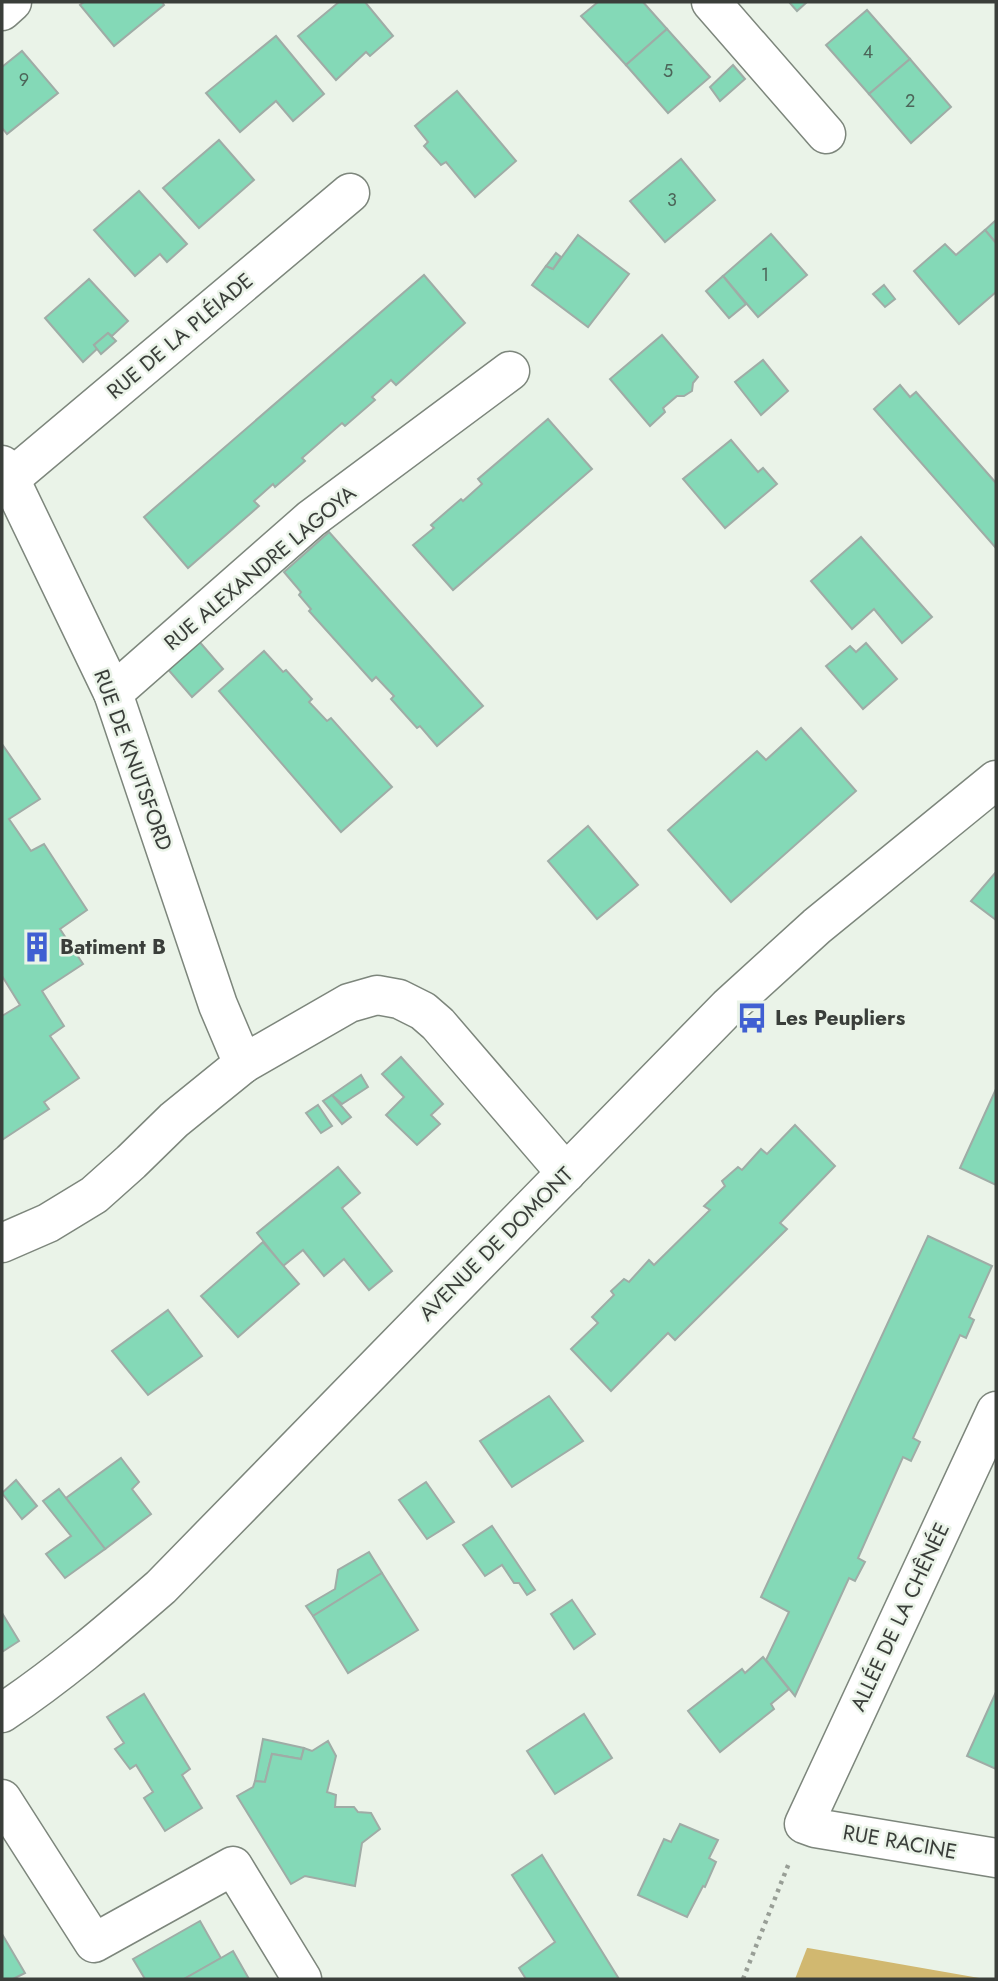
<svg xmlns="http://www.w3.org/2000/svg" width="998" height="1981" font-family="Jost,sans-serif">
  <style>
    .forest { fill: #d1b870 }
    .building { fill: #84d9b7; stroke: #9faca6; stroke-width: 2 }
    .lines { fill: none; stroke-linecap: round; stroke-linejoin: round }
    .minor-casing { stroke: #7d867c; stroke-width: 41 }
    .secondary-casing { stroke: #7d867c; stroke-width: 41 }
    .path { stroke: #989e96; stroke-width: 4.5; stroke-dasharray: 3.5 5; stroke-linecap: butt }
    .minor { stroke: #fff; stroke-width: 38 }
    .secondary { stroke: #fff; stroke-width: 38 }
    .labels { text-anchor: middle; stroke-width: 5; stroke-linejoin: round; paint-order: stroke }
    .number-label { font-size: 18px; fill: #4c6559 }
    .street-label { font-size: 21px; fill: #3a3e3a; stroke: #eaf3e8 }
    .poi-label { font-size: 21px; font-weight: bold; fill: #3a3e3a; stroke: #eaf3e8; text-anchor: start }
  </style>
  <rect width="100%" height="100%" fill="#eaf3e8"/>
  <polygon class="forest" points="807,1948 808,1948 985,1979 795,1979"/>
  <g class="building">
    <polygon points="84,2 162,2 164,5 114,46 80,5"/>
    <polygon points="339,2 365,2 393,36 370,56 366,52 336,80 298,36"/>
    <polygon points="598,2 643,2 667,29 626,65 581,16"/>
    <polygon points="789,2 807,2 797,11"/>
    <polygon points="867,10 910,59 869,94 826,45"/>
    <polygon points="667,29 710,77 668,113 626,65"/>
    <polygon points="276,36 324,94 293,121 276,101 240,132 206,93"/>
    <polygon points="22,51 58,93 7,134 2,128 2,67"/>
    <polygon points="910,59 951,107 911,143 869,94"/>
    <polygon points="733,65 745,79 720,101 710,87"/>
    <polygon points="457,91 516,161 475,197 446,162 441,165 424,146 428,142 415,126"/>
    <polygon points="219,140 254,180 199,228 163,188"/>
    <polygon points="681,159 715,200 665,242 630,201"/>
    <polygon points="139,191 187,244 167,262 160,254 135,276 94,230"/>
    <polygon points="996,220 996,243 985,230"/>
    <polygon points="985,230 996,243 996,292 959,324 914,271 945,244 956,255"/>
    <polygon points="771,234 807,275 758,317 723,276"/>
    <polygon points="578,235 629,274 588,327 532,285 546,266 553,269"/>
    <polygon points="556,253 561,257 553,269 546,266"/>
    <polygon points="424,275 465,323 396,385 391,380 372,397 375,400 345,426 342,423 302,458 305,461 275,487 273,484 254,501 259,506 188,568 144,517"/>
    <polygon points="723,276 746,304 729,318 706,291"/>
    <polygon points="89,279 128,321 112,336 108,333 94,345 97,349 83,362 45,318"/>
    <polygon points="884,285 895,299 885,307 873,294"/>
    <polygon points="108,333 116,341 101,354 94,345"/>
    <polygon points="662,335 698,377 693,383 692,391 684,396 677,396 663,408 665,412 650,426 610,379"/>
    <polygon points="763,360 788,391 761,415 735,382"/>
    <polygon points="900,385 910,397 916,392 996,483 996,548 874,409"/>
    <polygon points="548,419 592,469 453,590 413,545 434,528 431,525 461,499 463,501 482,484 478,479"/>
    <polygon points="731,440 758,472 763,468 777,484 725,528 683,479"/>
    <polygon points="329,532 483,706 437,746 420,726 417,728 391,699 394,696 376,677 372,681 309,611 311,609 299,595 301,592 284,572"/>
    <polygon points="861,537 932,617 902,643 874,609 852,629 811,581"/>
    <polygon points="197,639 223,669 192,697 166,667"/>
    <polygon points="866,643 897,679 863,709 826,666 850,646 856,652"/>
    <polygon points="264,651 283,672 286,670 312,699 309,702 327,721 331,718 392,787 341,832 219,691"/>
    <polygon points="801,728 856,791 731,902 668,830 757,751 766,760"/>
    <polygon points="2,744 40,799 9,819 31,851 44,844 87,910 60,929 83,964 42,991 64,1026 50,1036 79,1078 44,1102 49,1109 2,1140 2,1016 20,1005 2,976"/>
    <polygon points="588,826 638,885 597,919 548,861"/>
    <polygon points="996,872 996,920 971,901"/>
    <polygon points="401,1057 443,1104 431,1115 440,1124 417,1145 386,1115 404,1097 382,1074"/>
    <polygon points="361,1075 368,1087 342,1104 332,1095"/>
    <polygon points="996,1089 996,1185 960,1168"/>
    <polygon points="332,1095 351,1117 342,1124 323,1101"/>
    <polygon points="318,1105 332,1126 321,1133 306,1113"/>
    <polygon points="795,1125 835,1166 780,1223 787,1229 675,1340 668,1333 611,1391 571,1349 598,1323 592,1317 614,1295 611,1291 624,1279 629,1282 649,1260 654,1265 710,1210 704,1206 725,1186 722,1181 738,1167 742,1170 761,1149 767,1154"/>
    <polygon points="338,1167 360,1193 342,1208 392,1271 369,1290 344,1259 324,1276 303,1250 283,1266 257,1233"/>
    <polygon points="928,1236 992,1266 969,1317 974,1320 966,1338 960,1335 913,1438 920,1442 911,1461 903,1457 858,1558 865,1562 855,1581 849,1578 795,1696 766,1660 789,1612 761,1597"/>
    <polygon points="263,1242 299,1284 238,1337 201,1296"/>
    <polygon points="168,1310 202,1356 148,1395 112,1351"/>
    <polygon points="549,1396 583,1441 512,1487 480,1441"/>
    <polygon points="121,1458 139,1482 132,1489 151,1514 105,1549 66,1498"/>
    <polygon points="16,1480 37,1506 22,1519 2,1493"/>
    <polygon points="426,1482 454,1522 427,1539 399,1500"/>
    <polygon points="59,1489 105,1549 65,1578 46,1554 71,1536 43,1501"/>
    <polygon points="492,1526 535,1590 527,1595 519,1583 514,1583 502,1565 485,1576 463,1545"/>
    <polygon points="369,1552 382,1573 313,1616 306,1606 335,1589 338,1570"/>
    <polygon points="382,1573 418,1630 348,1673 313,1616"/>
    <polygon points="572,1600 595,1634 574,1649 551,1614"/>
    <polygon points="2,1613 19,1641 2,1652"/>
    <polygon points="763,1657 789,1689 771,1704 774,1709 720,1752 688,1711 742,1669 745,1673"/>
    <polygon points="996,1692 996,1769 967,1756"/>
    <polygon points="144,1694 190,1769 182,1775 202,1808 165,1831 144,1798 153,1792 136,1765 130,1769 115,1749 124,1743 107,1717"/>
    <polygon points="584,1714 612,1758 555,1794 527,1751"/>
    <polygon points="263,1739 304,1748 301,1759 272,1754 265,1782 255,1781"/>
    <polygon points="328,1741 336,1756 327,1792 336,1795 335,1807 354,1807 358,1812 371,1813 380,1829 362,1843 355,1886 305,1876 291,1884 237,1796 253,1787 255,1781 265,1782 272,1754 301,1759 304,1748 312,1751"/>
    <polygon points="680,1824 718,1840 709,1858 716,1862 705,1887 703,1886 687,1917 638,1895 664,1839 671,1842"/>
    <polygon points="542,1855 619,1979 526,1979 519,1968 555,1942 512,1875"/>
    <polygon points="200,1921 221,1958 184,1979 145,1979 133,1959"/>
    <polygon points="2,1934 25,1973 13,1979 2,1979"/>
    <polygon points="233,1951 249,1979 184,1979 221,1958"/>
  </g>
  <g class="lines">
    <g class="minor-casing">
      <g id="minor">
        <polyline points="711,2 826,134"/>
        <polyline points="2,11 12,2"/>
        <polyline points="2,465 10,479 113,693 218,1005 243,1064 349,1003 377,995 399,999 423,1011 438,1024 566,1173"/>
        <polyline points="10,479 350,193"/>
        <polyline points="113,693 311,519 510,371"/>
        <polyline points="2,1243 48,1223 94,1195 131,1162 174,1120 243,1064"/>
        <polyline points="996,1411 804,1824 815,1828 996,1858"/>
        <polyline points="2,1799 94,1943 233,1866 302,1979"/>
      </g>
    </g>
    <g class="secondary-casing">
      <path id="secondary" d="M2 1713C59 1675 109 1632 161 1587L728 1007 817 926 996 780"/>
    </g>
    <polyline class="path" points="743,1979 789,1863"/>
    <use href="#minor" class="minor"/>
    <use href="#secondary" class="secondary"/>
  </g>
  <defs>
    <g id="building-bare" transform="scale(2.415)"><path d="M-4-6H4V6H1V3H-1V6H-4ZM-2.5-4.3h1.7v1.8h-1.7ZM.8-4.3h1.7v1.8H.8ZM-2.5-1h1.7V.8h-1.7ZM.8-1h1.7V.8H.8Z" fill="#405fd2" stroke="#eaf3e8" stroke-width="2.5" paint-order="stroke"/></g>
    <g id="bus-bare" transform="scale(2.415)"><path d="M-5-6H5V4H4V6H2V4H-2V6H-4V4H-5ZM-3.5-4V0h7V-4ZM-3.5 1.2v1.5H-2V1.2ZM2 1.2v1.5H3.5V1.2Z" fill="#405fd2" stroke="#eaf3e8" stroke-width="2.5" paint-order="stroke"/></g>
  </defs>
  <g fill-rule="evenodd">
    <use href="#building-bare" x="37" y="947"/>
    <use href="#bus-bare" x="752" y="1018"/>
  </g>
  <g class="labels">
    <g class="number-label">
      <text x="868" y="58">4</text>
      <text x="668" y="77">5</text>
      <text x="24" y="86">9</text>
      <text x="910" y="107">2</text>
      <text x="672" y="206">3</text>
      <text x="765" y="281">1</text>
    </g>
    <g class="street-label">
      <text transform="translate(180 336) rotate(-40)" y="7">RUE DE LA PLÉIADE</text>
      <text transform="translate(260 568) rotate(-40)" y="7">RUE ALEXANDRE LAGOYA</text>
      <text transform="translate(133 760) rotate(70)" y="7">RUE DE KNUTSFORD</text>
      <text transform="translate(496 1244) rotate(-45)" y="7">AVENUE DE DOMONT</text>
      <text transform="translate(900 1617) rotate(-65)" y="7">ALLÉE DE LA CHÊNÉE</text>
      <text transform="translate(900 1842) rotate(10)" y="7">RUE RACINE</text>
    </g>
    <g class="poi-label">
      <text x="60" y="954">Batiment B</text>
      <text x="775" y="1025">Les Peupliers</text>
    </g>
  </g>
  <rect width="998" height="1981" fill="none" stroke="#3a3e3a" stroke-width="7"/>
</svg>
